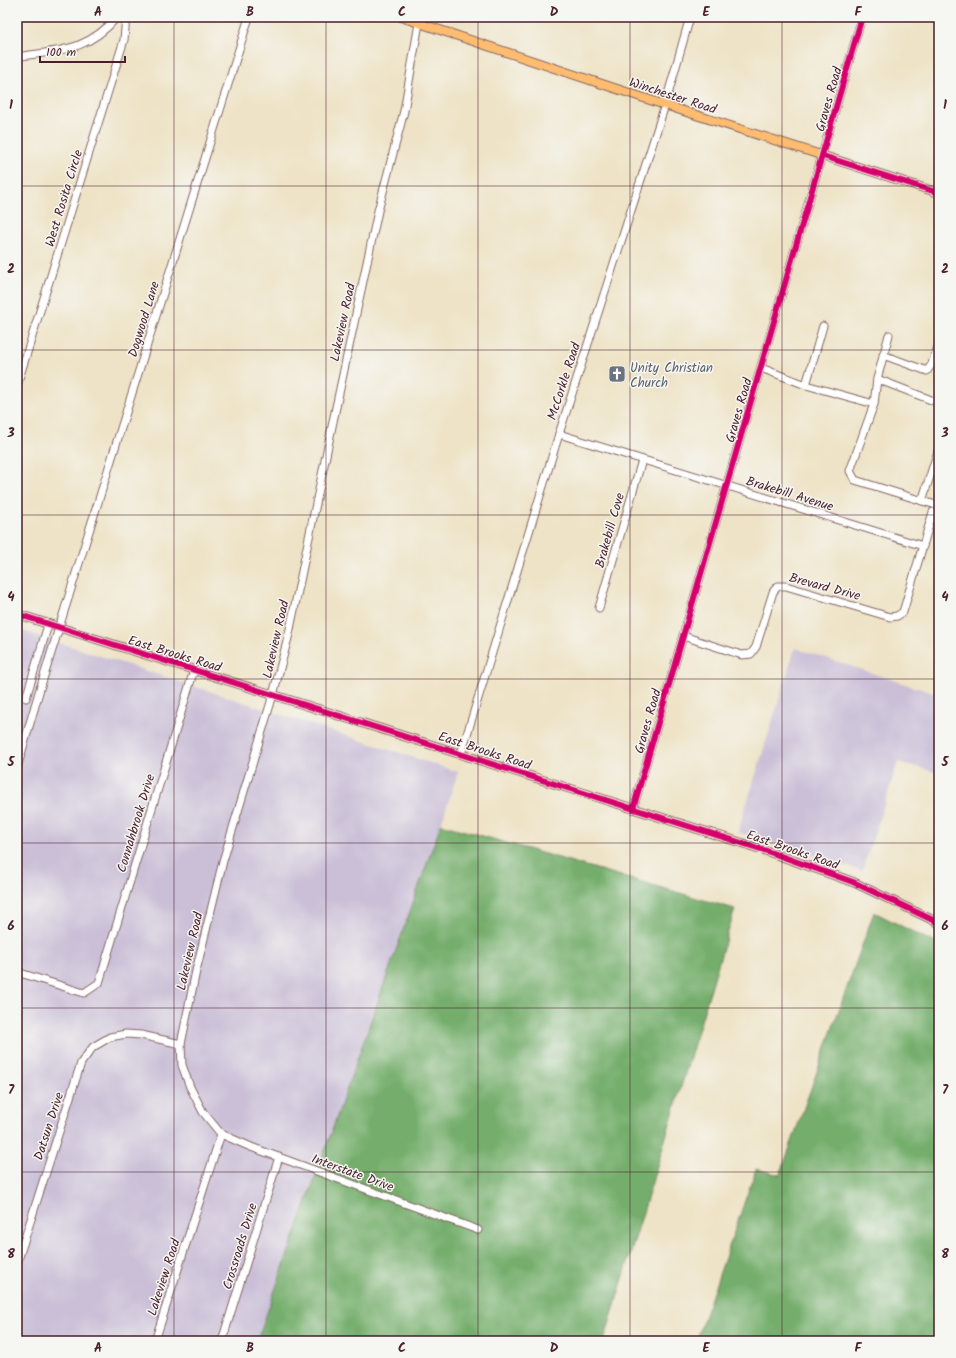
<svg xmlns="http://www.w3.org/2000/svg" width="956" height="1358" font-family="Kalam,sans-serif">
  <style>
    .industrial { fill: #cabfd7 }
    .forest { fill: #74ae6c; stroke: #5f664c }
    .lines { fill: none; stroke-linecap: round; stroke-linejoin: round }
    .minor-casing { stroke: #836461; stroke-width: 9 }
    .major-casing { stroke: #836461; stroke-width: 10 }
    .minor { stroke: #fff; stroke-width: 7 }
    .major { stroke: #febc70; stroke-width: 8 }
    .cycleway-casing { stroke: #f6f6f2; stroke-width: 8 }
    .cycleway { stroke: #d6006c; stroke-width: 6 }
    .grid { fill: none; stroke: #4a1f2b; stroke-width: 1; stroke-opacity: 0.55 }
    .labels { text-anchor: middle; stroke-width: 3; stroke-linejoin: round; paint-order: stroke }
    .street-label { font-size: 13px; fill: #4a1f2b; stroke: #f6f6f2 }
    .worship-label { font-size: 13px; fill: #5b616d; stroke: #f6f6f2; text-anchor: start }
    .neatline { fill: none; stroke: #4a1f2b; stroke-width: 1.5 }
    .grid-label { font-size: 13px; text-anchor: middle; font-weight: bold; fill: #4a1f2b }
  </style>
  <rect width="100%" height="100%" fill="#f6f6f2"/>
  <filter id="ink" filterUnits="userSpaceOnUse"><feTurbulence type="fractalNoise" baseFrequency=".025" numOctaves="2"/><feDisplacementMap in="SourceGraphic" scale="8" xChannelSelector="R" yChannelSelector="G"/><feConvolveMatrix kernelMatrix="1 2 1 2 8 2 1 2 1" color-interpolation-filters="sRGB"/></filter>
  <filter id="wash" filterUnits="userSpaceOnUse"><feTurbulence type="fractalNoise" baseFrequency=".012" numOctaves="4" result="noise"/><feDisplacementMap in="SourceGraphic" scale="16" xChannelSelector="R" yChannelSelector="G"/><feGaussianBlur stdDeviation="0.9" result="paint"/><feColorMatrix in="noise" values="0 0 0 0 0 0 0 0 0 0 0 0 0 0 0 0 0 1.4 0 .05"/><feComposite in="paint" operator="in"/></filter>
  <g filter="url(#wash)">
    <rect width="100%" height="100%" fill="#eee3c6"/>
    <g class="industrial">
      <polygon points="17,629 458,772 441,824 257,1341 17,1341"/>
      <polygon points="795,648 939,695 939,773 898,762 862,871 738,832"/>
    </g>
    <g class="forest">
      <polygon points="441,824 735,909 604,1341 257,1341"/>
      <polygon points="874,912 939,945 939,1341 696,1341 756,1169 780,1175"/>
    </g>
  </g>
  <g filter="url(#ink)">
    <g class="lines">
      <g class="minor-casing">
        <g id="minor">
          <path d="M17 57C59 50 87 52 117 17"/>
          <polyline points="889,335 877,379 874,404 850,471 855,480 939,506"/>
          <polyline points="883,355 927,371 932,364 939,344"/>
          <polyline points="761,368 806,385 874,404"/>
          <polyline points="877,379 939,403"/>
          <polyline points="17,385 124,40 126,17"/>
          <polyline points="806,385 823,326"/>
          <polyline points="559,434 923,546"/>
          <polyline points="922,501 939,448"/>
          <polyline points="599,608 642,460"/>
          <polyline points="683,636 742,655 751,654 756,647 773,592 778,586 786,586 890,617 897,616 903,612 933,512"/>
          <polyline points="26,698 48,625"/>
          <polyline points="461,754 559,434 665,105 690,17"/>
          <polyline points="17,768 39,692 249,17"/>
          <polyline points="633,809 862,17"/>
          <polyline points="17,972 84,993 99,983 194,670"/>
          <polyline points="221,1134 251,1147 478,1230"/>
          <polyline points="17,1263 81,1063 93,1047 110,1037 126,1034 141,1035 181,1044"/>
          <polyline points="155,1341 221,1134 203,1112 190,1087 182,1065 181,1044 196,971 223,861 273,695 289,634 335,412 378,211 404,111 420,17"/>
          <polyline points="222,1341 279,1157"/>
        </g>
      </g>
      <g class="major-casing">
        <g id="major">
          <polyline points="401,17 665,105 939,193"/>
          <polyline points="17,614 764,850 853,882 939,923"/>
        </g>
      </g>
      <use href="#minor" class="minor"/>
      <use href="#major" class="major"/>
      <g class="cycleway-casing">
        <g id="cycleway">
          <polyline points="823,156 939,193"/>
          <polyline points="17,614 764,850 853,882 939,923"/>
          <polyline points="633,809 862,17"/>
        </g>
      </g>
      <use href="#cycleway" class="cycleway"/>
    </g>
  </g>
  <path class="grid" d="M174 17V1341M326 17V1341M478 17V1341M630 17V1341M782 17V1341M17 186H939M17 350H939M17 515H939M17 679H939M17 843H939M17 1008H939M17 1172H939"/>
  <defs>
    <g id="church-square" transform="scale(0.9)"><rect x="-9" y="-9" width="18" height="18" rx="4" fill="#6b7280" stroke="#f6f6f2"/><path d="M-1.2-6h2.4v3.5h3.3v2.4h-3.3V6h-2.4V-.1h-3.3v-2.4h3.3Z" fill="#fff"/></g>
  </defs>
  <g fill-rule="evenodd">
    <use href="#church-square" x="617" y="374"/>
  </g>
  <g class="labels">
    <g class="street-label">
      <text transform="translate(673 95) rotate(18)" y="5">Winchester Road</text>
      <text transform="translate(828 99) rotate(-74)" y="5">Graves Road</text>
      <text transform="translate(63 198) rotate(-73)" y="5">West Rosita Circle</text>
      <text transform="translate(143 319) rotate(-73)" y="5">Dogwood Lane</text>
      <text transform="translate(342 322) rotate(-78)" y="5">Lakeview Road</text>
      <text transform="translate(563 381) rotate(-72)" y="5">McCorkle Road</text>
      <text transform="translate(738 410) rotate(-74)" y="5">Graves Road</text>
      <text transform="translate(790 493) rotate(17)" y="5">Brakebill Avenue</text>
      <text transform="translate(609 530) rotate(-74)" y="5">Brakebill Cove</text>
      <text transform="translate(825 586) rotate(15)" y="5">Brevard Drive</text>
      <text transform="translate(275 639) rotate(-77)" y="5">Lakeview Road</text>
      <text transform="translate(175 653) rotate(17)" y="5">East Brooks Road</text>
      <text transform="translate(647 721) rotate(-74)" y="5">Graves Road</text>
      <text transform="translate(485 750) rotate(18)" y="5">East Brooks Road</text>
      <text transform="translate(135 823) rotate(-73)" y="5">Connahbrook Drive</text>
      <text transform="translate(793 849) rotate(19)" y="5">East Brooks Road</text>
      <text transform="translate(189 951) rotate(-77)" y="5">Lakeview Road</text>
      <text transform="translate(48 1126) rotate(-72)" y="5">Datsun Drive</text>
      <text transform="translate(353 1172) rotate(20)" y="5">Interstate Drive</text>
      <text transform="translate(239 1246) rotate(-73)" y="5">Crossroads Drive</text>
      <text transform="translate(163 1277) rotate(-72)" y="5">Lakeview Road</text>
    </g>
    <g class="worship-label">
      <text x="630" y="372">Unity Christian<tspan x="630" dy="15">Church</tspan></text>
    </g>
  </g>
  <rect width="956" height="1358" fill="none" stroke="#f6f6f2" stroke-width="44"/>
  <path d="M40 56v6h85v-6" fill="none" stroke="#4a1f2b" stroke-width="2"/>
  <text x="46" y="56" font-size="12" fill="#4a1f2b" stroke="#f6f6f2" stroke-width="3" paint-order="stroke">100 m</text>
  <rect x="22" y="22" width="912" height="1314" class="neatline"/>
  <g class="grid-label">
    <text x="98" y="16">A</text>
    <text x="250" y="16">B</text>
    <text x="402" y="16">C</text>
    <text x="554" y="16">D</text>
    <text x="706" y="16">E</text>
    <text x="858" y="16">F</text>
    <text x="11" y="109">1</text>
    <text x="945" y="109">1</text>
    <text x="11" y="273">2</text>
    <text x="945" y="273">2</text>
    <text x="11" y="437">3</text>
    <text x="945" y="437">3</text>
    <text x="11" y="601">4</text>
    <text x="945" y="601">4</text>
    <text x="11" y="766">5</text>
    <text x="945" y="766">5</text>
    <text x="11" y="930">6</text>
    <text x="945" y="930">6</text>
    <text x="11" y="1094">7</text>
    <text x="945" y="1094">7</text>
    <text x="11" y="1258">8</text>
    <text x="945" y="1258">8</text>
    <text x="98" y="1352">A</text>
    <text x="250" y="1352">B</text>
    <text x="402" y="1352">C</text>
    <text x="554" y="1352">D</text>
    <text x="706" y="1352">E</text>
    <text x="858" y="1352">F</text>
  </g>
</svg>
